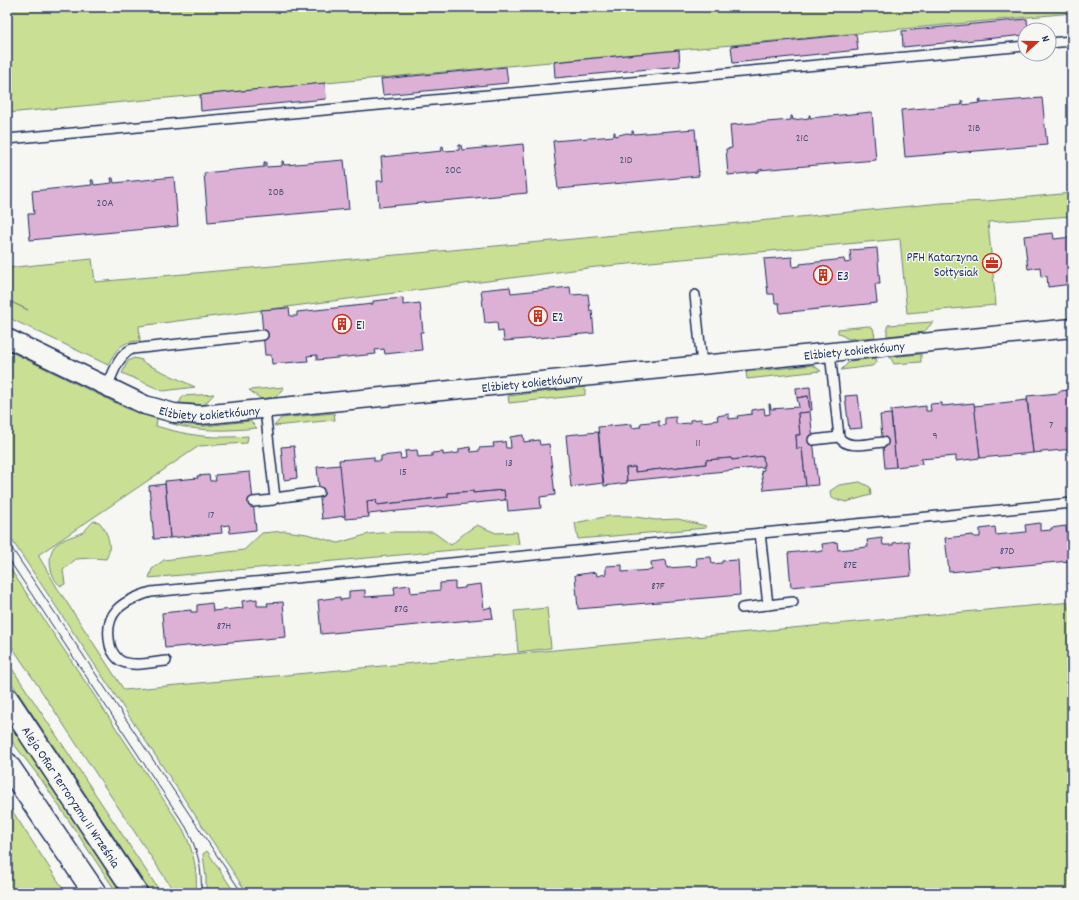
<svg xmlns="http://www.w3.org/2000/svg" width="1079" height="900" font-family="Dekko,sans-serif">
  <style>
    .green { fill: #c9df94; stroke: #728779 }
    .building { fill: #dcb1d5; stroke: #1b2f5e }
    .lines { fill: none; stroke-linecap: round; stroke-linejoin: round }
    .lane-casing { stroke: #1b2f5e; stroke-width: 12 }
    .street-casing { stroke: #1b2f5e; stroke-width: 21 }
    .secondary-casing { stroke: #1b2f5e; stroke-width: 25 }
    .lane { stroke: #f6f6f2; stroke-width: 9 }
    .street { stroke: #f6f6f2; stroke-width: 18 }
    .secondary { stroke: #f6f6f2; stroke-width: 22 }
    .tram { stroke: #1b2f5e; stroke-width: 1 }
    .labels { text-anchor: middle; stroke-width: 3; stroke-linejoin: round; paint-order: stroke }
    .number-label { font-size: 11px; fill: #4b507c }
    .poi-label { font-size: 13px; fill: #1b2f5e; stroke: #f6f6f2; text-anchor: start }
    .street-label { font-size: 13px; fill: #1b2f5e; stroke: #f6f6f2 }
  </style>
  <rect width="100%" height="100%" fill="#f6f6f2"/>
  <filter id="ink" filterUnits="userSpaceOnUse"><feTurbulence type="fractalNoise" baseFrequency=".025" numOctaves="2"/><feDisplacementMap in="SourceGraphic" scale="8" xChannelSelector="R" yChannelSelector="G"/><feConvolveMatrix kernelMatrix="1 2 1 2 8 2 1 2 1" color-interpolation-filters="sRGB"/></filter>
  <g filter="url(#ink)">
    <g class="green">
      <polygon points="7,7 1072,7 1072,13 7,113"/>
      <path d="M1072 193V216L988 222 996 305 907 313 900 239 596 267 139 326 140 341C122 341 116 349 108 365L7 317V300L28 310 7 300V268L92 259 95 282 585 238 942 203 987 201Z"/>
      <polygon points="933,322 924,332 887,336 887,327 888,325"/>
      <polygon points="868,326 873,328 875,337 848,339 838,333 838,329"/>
      <path d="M7 350 132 411 157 419 156 426C189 436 213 439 248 436L247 443 199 446 38 555 58 589 124 690 1072 602V893H247L7 533Z"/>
      <polygon points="921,354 921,362 894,364 890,357"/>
      <polygon points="134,358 142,360 142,362 195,387 163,391 122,373 128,361"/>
      <polygon points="876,358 877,362 872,366 841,370 850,361"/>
      <polygon points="813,365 821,371 747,379 746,372"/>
      <polygon points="284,387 276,397 261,399 249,390"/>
      <polygon points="585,387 585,395 509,403 508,396"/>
      <polygon points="214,394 204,405 179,403 183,396"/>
      <polygon points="334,413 335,420 274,426 281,418"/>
      <path d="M250 421 257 428C227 431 198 432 169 423L204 426Z"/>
      <polygon points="860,482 870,487 871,495 846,502 831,498 830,491 839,485"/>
      <polygon points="609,516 629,516 656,520 678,519 706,526 706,528 578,539 575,523"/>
      <path d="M94 521 99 522C108 531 113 548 106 559L92 558 76 559 63 570 65 584 61 586C50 579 45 553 57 544 64 538 75 536 83 532 87 529 90 524 94 521Z"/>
      <polygon points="477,525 496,533 517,532 519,544 149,578 152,569 164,560 244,550 262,533 285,531 307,534 338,543 369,534 394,532 433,532 451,545 466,532"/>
      <path d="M7 564 183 829C193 850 198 870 196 893H175L7 639Z"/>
      <polygon points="547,608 551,648 518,652 514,611"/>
      <polygon points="7,661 161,893 151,893 7,676"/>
      <polygon points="7,719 123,893 117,893 43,782 7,735"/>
      <polygon points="7,803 66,893 7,893"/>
      <polygon points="207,851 235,893 206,893 206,878 203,854"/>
    </g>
    <g class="building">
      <polygon points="1027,19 1028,30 1025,30 1025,35 903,47 902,31"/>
      <polygon points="856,34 858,50 733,63 731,46"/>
      <polygon points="679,50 680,66 555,78 554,62"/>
      <polygon points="506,67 508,83 383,95 381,79"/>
      <polygon points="325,83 326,99 201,111 200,95"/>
      <polygon points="1042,98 1047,145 905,157 901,110 962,105 961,101 963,101 963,105 980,103 979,100 981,99 981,103"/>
      <polygon points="872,112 876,160 759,170 759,172 728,175 726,149 732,148 730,125 791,120 791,116 792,116 793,120 809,118 809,115 810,115 810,118"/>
      <polygon points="695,129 699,176 558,189 553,141 614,136 614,132 615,132 615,136 627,133 632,134 632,131 633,131 634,134"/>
      <polygon points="523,144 527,193 379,207 377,181 383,181 381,157 442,151 441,147 443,146 444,151 459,150 459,145 461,145 462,150"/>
      <polygon points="344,160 349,209 208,222 204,173 264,167 264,162 266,162 266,167 282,166 282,161 283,161 284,165"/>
      <polygon points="174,177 178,226 30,240 28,214 34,214 32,191 92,185 91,180 93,180 94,185 112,183 111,178 113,178 114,183"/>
      <polygon points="1053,233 1054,239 1072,237 1072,284 1048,287 1047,276 1041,277 1040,267 1028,269 1024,236"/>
      <polygon points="877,248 880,284 875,284 877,303 780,313 779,303 775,303 774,294 768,294 764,259 792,257 793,267 800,266 800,264 844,259 845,263 851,262 850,250"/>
      <polygon points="510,287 511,293 570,287 571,295 588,294 590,311 592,310 594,333 504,341 503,331 498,332 497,322 485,323 481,290"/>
      <polygon points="403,298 403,305 420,303 423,332 420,332 422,350 385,354 384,349 375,350 376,354 317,360 317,355 307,356 308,361 272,364 271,355 265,355 261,310 289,308 290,316 297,316 297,312 373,304 373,301"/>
      <polygon points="810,387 812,410 810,410 808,396 797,398 796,388"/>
      <polygon points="1070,390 1072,397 1072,449 1033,453 1027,396 1059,393 1059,391"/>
      <polygon points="858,395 862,428 849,429 845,396"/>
      <polygon points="808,396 810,412 798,413 800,435 796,435 797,449 802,448 806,486 764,490 761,471 764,470 763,456 732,460 731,458 706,460 706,464 635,472 635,467 626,468 627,483 604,486 598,427 632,424 632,428 640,427 641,423 659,421 659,426 661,426 665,425 665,418 676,417 676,424 690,423 690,420 701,419 702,422 718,420 717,416 729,414 729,419 738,418 737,416 752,414 752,410 764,408 765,415 770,414 769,404 770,404 771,409 799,407 797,398"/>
      <polygon points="1027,400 1033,453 980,458 974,406"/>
      <polygon points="942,403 942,406 974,403 980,458 956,461 956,456 921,459 922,464 896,467 891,410 926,406 926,411 931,411 930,404"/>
      <polygon points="810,412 818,485 806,486 802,448 797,449 796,435 800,435 798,413"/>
      <polygon points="891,414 896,467 885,468 880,415"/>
      <polygon points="598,432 603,483 571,487 566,435"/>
      <polygon points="523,435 524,442 539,440 540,445 549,444 555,495 540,497 541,508 508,511 507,500 505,500 504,490 473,493 473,491 448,493 448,497 377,505 376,500 367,501 369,517 345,519 339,460 374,457 374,461 381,461 381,456 400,454 401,459 406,458 405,451 417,450 418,457 432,456 432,453 443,452 443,455 459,453 459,449 470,447 471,452 479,451 479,448 494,447 493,443 504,442 505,441 506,448 511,448 510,437"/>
      <polygon points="294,446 297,478 284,480 281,447"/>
      <polygon points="763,456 764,467 627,481 626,468 635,467 635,472 706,464 706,460 731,458 732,460"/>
      <polygon points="340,465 345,516 322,519 317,467"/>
      <polygon points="250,472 256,530 230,533 229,525 221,526 222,533 170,538 165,481 198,478 197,476 209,475 210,481 216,481 215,475"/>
      <polygon points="165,484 170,538 154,539 149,486"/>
      <polygon points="504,490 505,500 368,514 367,501 376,500 377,505 448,497 448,493 473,491 473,493"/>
      <polygon points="1040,523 1040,531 1051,530 1051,528 1066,526 1069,561 949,572 945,538 973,535 974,537 980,537 980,529 995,527 996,535 1026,532 1025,525"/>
      <polygon points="882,538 883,545 893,545 893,543 909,541 911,576 791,587 788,553 816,550 816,552 823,551 822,544 837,542 838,550 868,547 867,540"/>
      <polygon points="711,557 712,564 722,563 722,561 738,560 740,595 578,609 575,575 596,572 597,576 606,574 606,566 622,565 622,572 652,570 651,562 666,560 667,568 697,566 696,558"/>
      <polygon points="455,582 455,589 465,588 465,586 481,584 484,609 491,607 493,618 321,634 318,600 340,597 340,600 349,599 349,591 365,590 365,597 395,595 394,587 410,585 411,593 440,590 440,583"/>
      <polygon points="257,599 257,606 268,606 267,603 283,602 286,637 165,648 162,613 191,610 191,612 197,612 197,605 212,603 213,611 243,608 242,601"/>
    </g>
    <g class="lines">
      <g class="lane-casing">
        <g id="lane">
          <polyline points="1049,43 1072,41"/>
          <polyline points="7,139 1025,46"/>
          <polyline points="695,295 702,365"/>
          <path d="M830 352 839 437C847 450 869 443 883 442"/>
          <path d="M107 387C113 374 118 355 132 349L263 335"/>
          <polyline points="813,440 839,437"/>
          <polyline points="275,498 319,492"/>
          <polyline points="253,502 273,500 275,498 265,410"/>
          <polyline points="760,533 768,605"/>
          <polyline points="742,608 793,602"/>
          <path d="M166 661C153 662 135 667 123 662 117 660 111 651 110 645 103 612 122 601 151 592L1072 503"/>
        </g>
      </g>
      <g class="street-casing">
        <g id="street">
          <path id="s1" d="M7 338 145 405 174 413 201 415 1072 328"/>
        </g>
      </g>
      <g class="secondary-casing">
        <g id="secondary">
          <path id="s2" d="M7 699 136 893"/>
          <polyline points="7,764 95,893"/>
        </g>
      </g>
      <use href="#lane" class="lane"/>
      <use href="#street" class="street"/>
      <use href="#secondary" class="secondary"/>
      <g class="tram">
        <polyline points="7,541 242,893"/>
        <path d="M7 557 186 827C197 848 203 869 201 893"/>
      </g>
    </g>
  </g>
  <defs>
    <g id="office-ring" transform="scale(1)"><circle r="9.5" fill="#f6f6f2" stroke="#c8321e" stroke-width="1.5"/><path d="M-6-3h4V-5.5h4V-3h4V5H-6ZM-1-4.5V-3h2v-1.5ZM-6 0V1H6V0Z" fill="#c8321e"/></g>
    <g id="building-ring" transform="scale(1)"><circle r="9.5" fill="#f6f6f2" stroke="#c8321e" stroke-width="1.5"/><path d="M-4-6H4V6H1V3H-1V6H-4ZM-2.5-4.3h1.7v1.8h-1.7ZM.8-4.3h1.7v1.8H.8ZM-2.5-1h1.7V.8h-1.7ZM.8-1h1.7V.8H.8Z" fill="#c8321e"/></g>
  </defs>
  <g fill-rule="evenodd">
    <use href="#office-ring" x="992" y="263"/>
    <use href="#building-ring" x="823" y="275"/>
    <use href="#building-ring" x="538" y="316"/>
    <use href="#building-ring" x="342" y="324"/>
  </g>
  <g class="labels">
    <g class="number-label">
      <text x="974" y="131">21B</text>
      <text x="802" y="141">21C</text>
      <text x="626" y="163">21D</text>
      <text x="453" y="173">20C</text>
      <text x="276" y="195">20B</text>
      <text x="105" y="206">20A</text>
      <text x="1051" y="428">7</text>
      <text x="935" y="439">9</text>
      <text x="698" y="446">11</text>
      <text x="509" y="466">13</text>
      <text x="403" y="475">15</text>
      <text x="211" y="518">17</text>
      <text x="1007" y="554">87D</text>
      <text x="850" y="568">87E</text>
      <text x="658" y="589">87F</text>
      <text x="401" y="612">87G</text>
      <text x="224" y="629">87H</text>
    </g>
    <g class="poi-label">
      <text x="978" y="261" text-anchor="end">PFH Katarzyna<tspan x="978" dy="15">Sołtysiak</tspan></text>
      <text x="837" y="280">E3</text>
      <text x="552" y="321">E2</text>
      <text x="356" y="329">E1</text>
    </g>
    <g class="street-label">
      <text dy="5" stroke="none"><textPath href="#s1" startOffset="867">Elżbiety Łokietkówny</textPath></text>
      <text dy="5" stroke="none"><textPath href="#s1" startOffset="543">Elżbiety Łokietkówny</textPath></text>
      <text dy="5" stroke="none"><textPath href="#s1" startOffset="219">Elżbiety Łokietkówny</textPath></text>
      <text dy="5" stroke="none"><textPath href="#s2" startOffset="117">Aleja Ofiar Terroryzmu 11 Września</textPath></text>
    </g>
  </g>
  <rect width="1079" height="900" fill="none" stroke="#f6f6f2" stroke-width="24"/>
  <rect x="12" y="12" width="1055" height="876" fill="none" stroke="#1b2f5e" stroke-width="1.5" filter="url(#ink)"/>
  <g transform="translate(1037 42) rotate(69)"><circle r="19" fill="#f6f6f2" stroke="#9ea6b7"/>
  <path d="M0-3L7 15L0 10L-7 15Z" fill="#c8321e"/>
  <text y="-6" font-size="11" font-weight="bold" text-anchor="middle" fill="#1b2f5e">N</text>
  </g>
</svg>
